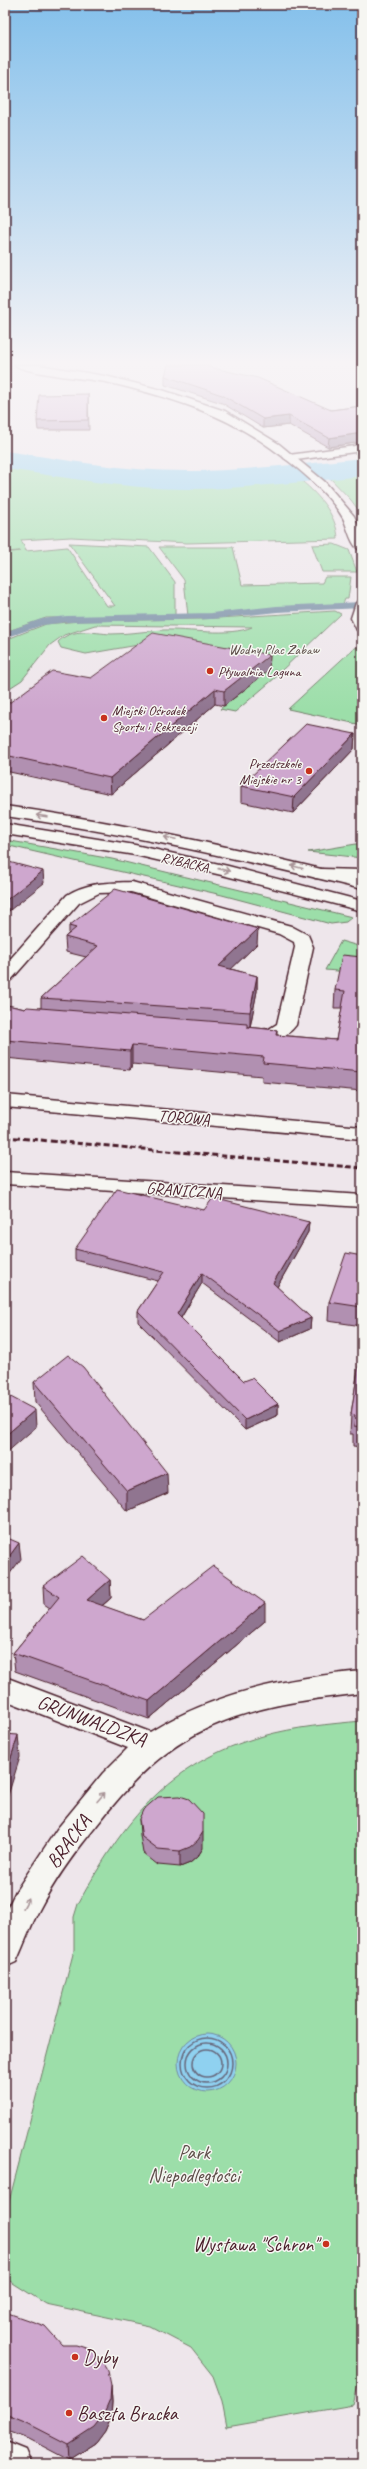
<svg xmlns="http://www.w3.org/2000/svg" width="367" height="2469" font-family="Caveat,sans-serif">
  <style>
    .green { fill: #9cdea9; stroke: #737e6a }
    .water { fill: #8fd1f0; stroke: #738aa1 }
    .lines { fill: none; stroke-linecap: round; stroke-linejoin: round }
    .shore { stroke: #66667a; stroke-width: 1.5 }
    .stream { stroke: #738aa1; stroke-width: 6 }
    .river { fill: #8fd1f0; fill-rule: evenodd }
    .street-casing { stroke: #4a1f2b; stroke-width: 3 }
    .secondary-casing { stroke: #4a1f2b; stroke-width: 3 }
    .primary-casing { stroke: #4a1f2b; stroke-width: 3 }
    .street { fill: #f6f6f2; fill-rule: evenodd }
    .secondary { fill: #f6f6f2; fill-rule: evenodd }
    .primary { fill: #f6f6f2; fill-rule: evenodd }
    .rail { stroke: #4a1f2b; stroke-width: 3; stroke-dasharray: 6 3; stroke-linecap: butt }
    .wall { fill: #b190b1; stroke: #4a1f2b }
    .shaded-wall { fill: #907590; stroke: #4a1f2b }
    .building { fill: #cea7ce; stroke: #4a1f2b }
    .oneway { stroke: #a99598 }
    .poi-dot { fill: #c8321e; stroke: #f6f6f2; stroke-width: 1.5 }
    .labels { text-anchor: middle; stroke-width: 3; stroke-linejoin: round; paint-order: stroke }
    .far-park-label { font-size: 14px; fill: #5e4f4a; stroke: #f6f6f2 }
    .far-poi-label { font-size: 14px; fill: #4a1f2b; stroke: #f6f6f2; text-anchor: start }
    .far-street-label { font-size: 14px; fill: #4a1f2b; stroke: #f6f6f2 }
    .street-label { font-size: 17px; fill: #4a1f2b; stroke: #f6f6f2 }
    .near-street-label { font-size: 20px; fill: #4a1f2b; stroke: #f6f6f2 }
    .near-park-label { font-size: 20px; fill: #5e4f4a; stroke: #f6f6f2 }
    .near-poi-label { font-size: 20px; fill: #4a1f2b; stroke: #f6f6f2; text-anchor: start }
  </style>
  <rect width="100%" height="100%" fill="#eee6eb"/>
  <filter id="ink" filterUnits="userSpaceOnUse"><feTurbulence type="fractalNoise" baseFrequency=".025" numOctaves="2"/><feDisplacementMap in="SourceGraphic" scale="8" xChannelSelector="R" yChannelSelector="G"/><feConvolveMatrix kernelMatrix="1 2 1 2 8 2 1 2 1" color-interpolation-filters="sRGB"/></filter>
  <g filter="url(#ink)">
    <g class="green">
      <path d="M5 464C51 476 99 479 147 481 198 484 247 486 298 478 316 492 337 514 338 539L187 543 71 537 21 540 26 551 67 547 107 606H115L69 543 149 547 175 582V616L46 618 5 632V618L7 616H5V553L20 551 5 552Z"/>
      <polygon points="362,473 362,515 351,500 329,477"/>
      <polygon points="334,544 349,550 357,572 322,572 312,545"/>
      <polygon points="159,547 233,547 242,585 322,583 325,577 351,577 348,599 345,599 343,604 188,616 184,580"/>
      <path d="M335 611 341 614 281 671 274 670 282 672 235 712 220 709 270 669 144 644 86 654 61 648 58 642C73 627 93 633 111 634 128 634 146 631 163 630 189 629 229 637 252 627L95 625 64 635 50 645 22 680 5 691V640L46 624 80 621 201 619Z"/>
      <polygon points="362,645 362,725 288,709 353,649"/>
      <polygon points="5,840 112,859 352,917 346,922 331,924 222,895 5,845"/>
      <polygon points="362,843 362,858 308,852"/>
      <polygon points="341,941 362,947 362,973 325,970"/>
      <path d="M362 1721V2370L353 2405 227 2427 222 2401 213 2376 191 2348 149 2326 46 2304 5 2278V2217L74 1950V1917L78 1904C123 1822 168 1762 263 1736 295 1727 329 1724 362 1721Z"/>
    </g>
    <circle class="water" cx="207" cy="2063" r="29"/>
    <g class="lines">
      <g class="shore">
        <circle cx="207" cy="2063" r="25"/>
        <circle cx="207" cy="2063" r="20"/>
        <circle cx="207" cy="2063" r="14"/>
      </g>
      <polyline class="stream" points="5,635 42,622 67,619 212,616 277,609 362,605"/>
      <path class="river" d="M5 451C67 460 130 472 192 471 249 470 306 464 362 458V476C306 482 249 488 192 489 130 490 67 477 5 469Z"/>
      <g class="street-casing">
        <g id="street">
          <polygon points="362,445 362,451 289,461 284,458 289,455"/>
          <path d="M132 882 291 926 308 935 313 947 296 1025C284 1042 261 1044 241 1039L238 1035 241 1031 269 1029 277 1024 295 947 294 942 279 934 131 892 99 893 79 903 11 980 5 981V965L67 895C88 882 108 883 132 882Z"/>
          <polygon points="5,1095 362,1127 362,1139 5,1107"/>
          <polygon points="5,1172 362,1195 362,1207 5,1184"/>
          <path d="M362 1671V1693C319 1698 275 1703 235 1717 173 1738 136 1775 97 1825 75 1852 55 1879 39 1910 30 1927 24 1945 16 1962L5 1967V1913L16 1891 57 1829 103 1773 128 1748 5 1700V1677L150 1732C215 1692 288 1678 362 1671Z"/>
          <polygon points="5,2442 25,2450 31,2464 5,2464"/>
        </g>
      </g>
      <g class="secondary-casing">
        <g id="secondary">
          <path d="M15 365H39L105 376 162 390 225 411 279 444 325 482 354 516 362 534V551C351 548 348 527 343 518 329 493 295 465 271 448 221 412 166 396 106 382 90 379 23 373 15 365Z"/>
          <polygon points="362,599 362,631 357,630 351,618 356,603"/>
          <polygon points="321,869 362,870 362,880 315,878 313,874 315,870"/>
        </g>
      </g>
      <g class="primary-casing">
        <g id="primary">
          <path d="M5 806C126 823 244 850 362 879V889C244 860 126 833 5 816Z"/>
          <polygon points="5,824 135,845 228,866 362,901 362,911 226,876 135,855 5,834"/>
        </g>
      </g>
      <use href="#street" class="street"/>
      <use href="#secondary" class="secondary"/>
      <use href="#primary" class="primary"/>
      <polyline class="rail" points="5,1137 362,1168"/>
    </g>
    <g class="wall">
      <polygon points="165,376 331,410 362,406 362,442 328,447 289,425 263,428 222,403 165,385"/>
      <polygon points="88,394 89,430 38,430 37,421"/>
      <polygon points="270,655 269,670 224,706 215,704 111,794 5,771 5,706 91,678"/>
      <polygon points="355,734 354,749 293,813 241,802 241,786"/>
      <polygon points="69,926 257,944 231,969 257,976 257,991 250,1027 247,1027 277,1030 277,1035 336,1040 342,1008 334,1008 335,990 362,957 362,1091 262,1082 262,1076 132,1064 130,1070 5,1058 5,1003 7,1005 25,1009 41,1008 41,998 86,957 66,952 65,937 69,933"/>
      <polygon points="204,1210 309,1222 308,1232 277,1287 311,1318 310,1329 280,1342 202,1283 181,1318 244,1381 278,1404 278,1415 245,1430 138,1322 138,1311 158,1281 75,1260 75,1249"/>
      <polygon points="362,1256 362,1326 328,1321 329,1302"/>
      <polygon points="362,1344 362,1447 353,1446 353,1434 350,1434 351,1414"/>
      <polygon points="34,1382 168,1493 127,1511 35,1402"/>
      <polygon points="110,1580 111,1598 102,1606 143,1620 265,1621 149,1719 15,1671 13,1653 50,1608 44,1604 43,1586"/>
      <polygon points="139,1819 203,1848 198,1856 190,1863 180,1867 158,1865 143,1853 140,1835"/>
      <polygon points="5,2312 62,2345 111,2385 112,2402 111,2417 105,2431 96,2443 69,2460 29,2439 5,2430"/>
    </g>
    <g class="shaded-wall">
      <polygon points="289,416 289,425 263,428 263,419"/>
      <polygon points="362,433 362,442 328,447 329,438"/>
      <polygon points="270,655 269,670 224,706 224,691"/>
      <polygon points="215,689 215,704 111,794 110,778"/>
      <polygon points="355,734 354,749 293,813 294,797"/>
      <polygon points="43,871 44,883 5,914 5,901"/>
      <polygon points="258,929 257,944 219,981 219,966"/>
      <polygon points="257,976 257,991 250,1027 250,1012"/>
      <polygon points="132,1045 132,1064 130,1070 130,1051"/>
      <polygon points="309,1222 308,1232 273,1294 273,1283"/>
      <polygon points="202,1273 202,1283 177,1324 177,1314"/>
      <polygon points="311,1318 310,1329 280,1342 280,1331"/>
      <polygon points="278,1404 278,1415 245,1430 245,1420"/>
      <polygon points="35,1410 36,1427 5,1454 5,1436"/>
      <polygon points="167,1473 168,1493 127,1511 127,1491"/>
      <polygon points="19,1543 21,1559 5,1580 5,1562"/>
      <polygon points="110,1580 111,1598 87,1618 87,1600"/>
      <polygon points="265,1603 265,1621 149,1719 149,1701"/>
      <polygon points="18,1735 20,1757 5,1805 5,1777"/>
      <polygon points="203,1832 203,1848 198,1856 190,1863 180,1867 180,1851"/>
      <polygon points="111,2385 112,2402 111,2417 105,2431 96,2443 69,2460 68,2444"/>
    </g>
    <g class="building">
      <polygon points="168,365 200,365 258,378 331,410 362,406 362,433 329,438 289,416 263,419 222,395 165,376"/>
      <polygon points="88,394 88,420 37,421 39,395"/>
      <polygon points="153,633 270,655 224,691 215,689 110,778 5,755 5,706 52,671 91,678"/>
      <polygon points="306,724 355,734 294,797 241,786"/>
      <polygon points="5,861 43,871 5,901"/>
      <polygon points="115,889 258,929 219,966 257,976 250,1012 41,998 98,946 65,937 76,928 69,926"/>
      <polygon points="342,955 362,957 362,1072 263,1063 264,1057 132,1045 130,1051 5,1040 5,1003 7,1005 25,1009 27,1007 247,1024 247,1027 277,1030 276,1035 336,1040 345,991 335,990"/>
      <polygon points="117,1189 204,1210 213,1198 309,1222 273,1283 311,1318 280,1331 202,1273 177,1314 244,1381 252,1378 278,1404 245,1420 138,1311 164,1272 75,1249"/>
      <polygon points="346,1253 362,1256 362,1307 329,1302"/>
      <polygon points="362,1344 362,1427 354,1426 355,1415 351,1414"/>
      <polygon points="68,1355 83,1367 167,1473 127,1491 34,1382"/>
      <polygon points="5,1394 35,1410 5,1436"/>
      <polygon points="5,1537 19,1543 5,1562"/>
      <polygon points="83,1556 110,1580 87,1600 143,1620 213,1566 265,1603 149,1701 13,1653 59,1597 43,1586"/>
      <polygon points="5,1734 18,1735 5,1777"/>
      <polygon points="180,1796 189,1799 203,1814 203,1832 198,1840 190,1847 180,1851 158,1849 142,1837 139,1819 143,1810 158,1797"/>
      <polygon points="5,2312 45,2326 62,2345 76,2345 89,2349 100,2358 108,2371 111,2385 110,2400 104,2414 94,2427 68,2444 27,2423 5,2414"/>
    </g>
    <defs><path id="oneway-shaft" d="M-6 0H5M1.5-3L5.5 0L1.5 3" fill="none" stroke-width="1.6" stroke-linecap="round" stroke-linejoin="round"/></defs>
    <g class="oneway">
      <use href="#oneway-shaft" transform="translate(42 816) rotate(-172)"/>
      <use href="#oneway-shaft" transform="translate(170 838) rotate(-168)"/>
      <use href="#oneway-shaft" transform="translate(297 867) rotate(-166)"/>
      <use href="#oneway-shaft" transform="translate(224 870) rotate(13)"/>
      <use href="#oneway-shaft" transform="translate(101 1797) rotate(-49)"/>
      <use href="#oneway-shaft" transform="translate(26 1903) rotate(-61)"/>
    </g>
  </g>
  <linearGradient id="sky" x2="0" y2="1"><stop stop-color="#84c0eb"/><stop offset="0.51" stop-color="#f7f4f6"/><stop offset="1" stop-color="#f7f4f6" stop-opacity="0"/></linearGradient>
  <rect width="367" height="711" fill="url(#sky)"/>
  <g class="poi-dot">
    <circle cx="210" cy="671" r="4"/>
    <circle cx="104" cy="718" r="4"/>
    <circle cx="309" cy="771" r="4"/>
    <circle cx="326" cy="2244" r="4"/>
    <circle cx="75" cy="2357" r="4"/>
    <circle cx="69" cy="2413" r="4"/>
  </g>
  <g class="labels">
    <g class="far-park-label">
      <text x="274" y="654">Wodny Plac Zabaw</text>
    </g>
    <g class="far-poi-label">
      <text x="218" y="676">Pływalnia Laguna</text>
      <text x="112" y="715">Miejski Ośrodek<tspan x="112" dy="16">Sportu i Rekreacji</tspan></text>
      <text x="301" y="768" text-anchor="end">Przedszkole<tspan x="301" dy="16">Miejskie nr 3</tspan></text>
    </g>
    <g class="far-street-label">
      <text transform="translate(185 862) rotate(13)" y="5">RYBACKA</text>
    </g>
    <g class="street-label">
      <text transform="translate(184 1117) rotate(5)" y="6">TOROWA</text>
      <text transform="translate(184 1190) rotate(4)" y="6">GRANICZNA</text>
    </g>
    <g class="near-street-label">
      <text transform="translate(92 1720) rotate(20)" y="7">GRUNWALDZKA</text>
      <text transform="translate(68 1841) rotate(-54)" y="7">BRACKA</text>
    </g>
    <g class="near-park-label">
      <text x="194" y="2159">Park<tspan x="194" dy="23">Niepodległości</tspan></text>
    </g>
    <g class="near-poi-label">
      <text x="318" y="2251" text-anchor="end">Wystawa "Schron"</text>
      <text x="83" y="2364">Dyby</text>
      <text x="77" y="2420">Baszta Bracka</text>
    </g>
  </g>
  <rect width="367" height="2469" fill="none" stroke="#f6f6f2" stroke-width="20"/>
  <rect x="10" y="10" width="347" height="2449" fill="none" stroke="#4a1f2b" stroke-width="1.5" filter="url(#ink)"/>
</svg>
